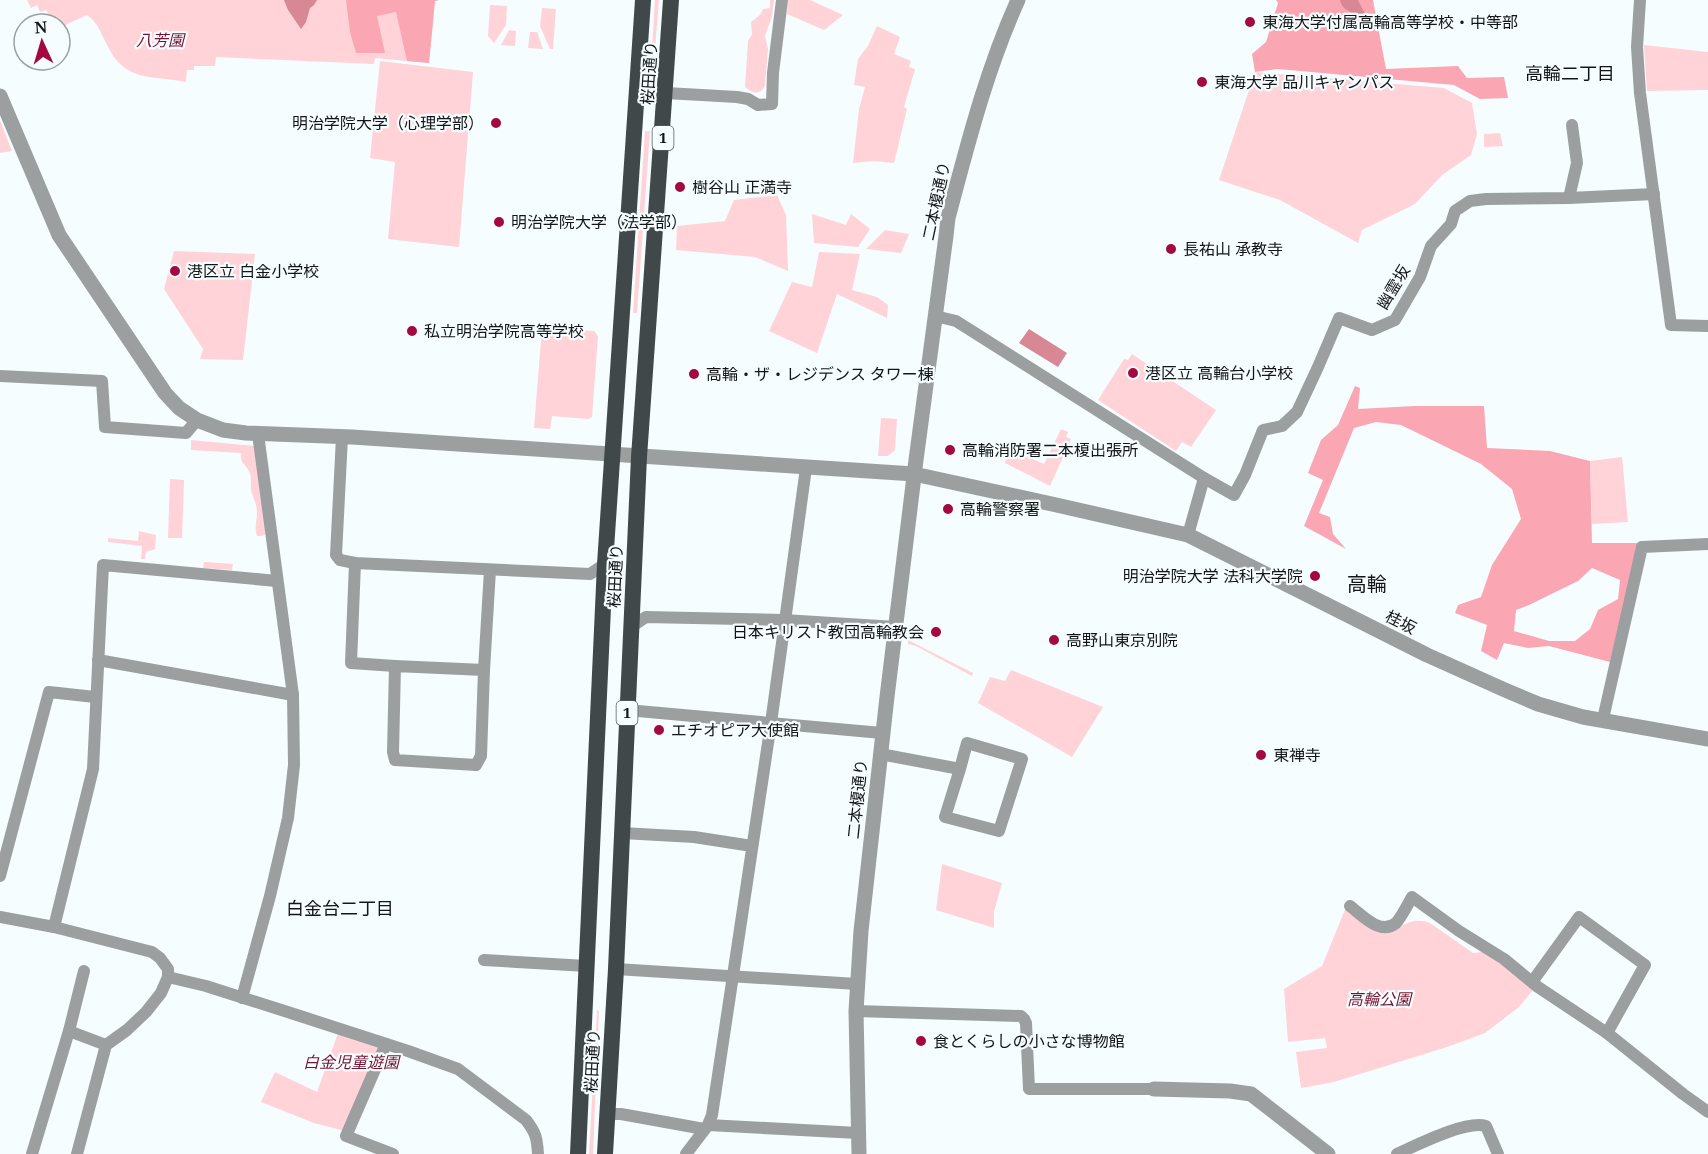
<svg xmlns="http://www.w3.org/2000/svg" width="1708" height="1154" font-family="'Noto Serif','Noto Sans JP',serif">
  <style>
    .green { fill: #ffd3d8 }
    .forest { fill: #faa7b3; fill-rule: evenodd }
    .water { fill: #d88794 }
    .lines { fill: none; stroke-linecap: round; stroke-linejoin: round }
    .minor { stroke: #9b9fa0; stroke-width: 12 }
    .tertiary { stroke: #9b9fa0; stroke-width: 15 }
    .trunk { stroke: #41484a; stroke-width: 16 }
    .poi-dot { fill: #a30841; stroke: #f6fdff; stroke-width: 2 }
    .labels { text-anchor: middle; stroke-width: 4.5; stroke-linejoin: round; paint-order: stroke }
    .shield { fill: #f6fdff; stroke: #575b5c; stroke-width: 1.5 }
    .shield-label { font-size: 15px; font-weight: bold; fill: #131516 }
    .poi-label { font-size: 16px; fill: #131516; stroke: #f6fdff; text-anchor: start }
    .park-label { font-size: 16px; font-style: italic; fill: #741430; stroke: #f6fdff }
    .street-label { font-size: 16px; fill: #131516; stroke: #f6fdff }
    .neighbourhood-label { font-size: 18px; fill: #131516; stroke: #f6fdff }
    .quarter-label { font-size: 20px; fill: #131516; stroke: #f6fdff }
  </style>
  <rect width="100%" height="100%" fill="#f6fdff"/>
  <g class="green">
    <path d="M27 0H439L435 1 429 63 375 58 374 64 216 57 215 66H194V70H187L186 82C152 75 125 83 107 45 100 32 99 24 87 15L61 27 58 22 55 24H49L46 17 49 15 46 10 40 12 37 5 31 8Z"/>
    <polygon points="655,0 659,0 655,49 652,48"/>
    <path d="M770 0H774L772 16 765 36 768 49 765 86C759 96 752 93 745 87L748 41 752 34 751 22 760 15 763 9 770 8Z"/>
    <polygon points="788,0 810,0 843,15 824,30 787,14"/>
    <polygon points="490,5 507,6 506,25 494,43 488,36"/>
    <polygon points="542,8 556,9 553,49 550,49 540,26"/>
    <polygon points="877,26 900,37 894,54 911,61 909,67 915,69 904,107 907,109 894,163 874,161 853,163 859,109 865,87 854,85 858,59 868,46"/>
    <polygon points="509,30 516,31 515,46 501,45"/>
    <polygon points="530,32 537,32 543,49 528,48"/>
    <polygon points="1644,45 1708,52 1708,90 1647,91"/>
    <polygon points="380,61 473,72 459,247 388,239 395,162 370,158"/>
    <polygon points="1255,72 1444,88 1472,103 1477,134 1471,155 1442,175 1415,204 1362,230 1358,243 1280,200 1219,180"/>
    <polygon points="0,120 12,151 0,153"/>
    <polygon points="645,131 650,131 637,313 633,313"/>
    <polygon points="1500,133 1503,146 1484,147 1484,134"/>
    <polygon points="777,195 786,215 788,271 755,257 676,250 677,226 725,221 734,200"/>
    <polygon points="812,214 846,225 851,214 870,229 858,247 814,243"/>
    <polygon points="885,230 909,234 901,253 866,249"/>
    <polygon points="174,251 255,254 243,360 200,359 203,349 164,289"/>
    <polygon points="819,252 860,254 852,290 877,297 888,305 887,318 837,294 817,353 769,331 792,282 812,287"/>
    <polygon points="542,328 594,331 598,336 592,417 588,419 552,416 550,429 534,428"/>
    <polygon points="1132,354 1216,410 1191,447 1182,442 1176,451 1098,400 1124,359 1128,360"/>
    <polygon points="881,418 897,419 895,450 888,456 878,456"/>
    <polygon points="1061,429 1068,432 1066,437 1071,439 1050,486 1005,463 1008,454 1012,456 1026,456 1044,464"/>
    <path d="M191 440 255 446 266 534 262 536H257C254 528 257 521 257 512 257 503 252 497 251 489 250 484 252 479 250 474 248 465 239 464 241 453L191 450Z"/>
    <polygon points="1622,457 1628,522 1592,524 1590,461"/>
    <polygon points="170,479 184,480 182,538 168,538"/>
    <polygon points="139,531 156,535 155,549 146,552 145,559 141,559 142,546 108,542 108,538 138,541"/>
    <polygon points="204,562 233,564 232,570 203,568"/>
    <polygon points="908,640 973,673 972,676 916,646 908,644"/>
    <polygon points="1011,670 1103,707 1072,757 978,703 990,677 1005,681"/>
    <polygon points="942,864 1002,883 994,912 994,928 936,910"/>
    <path d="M1346 907 1384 933C1399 927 1415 916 1430 923L1473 953 1482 952 1507 967 1534 989 1519 1007 1485 1033 1447 1047 1334 1082 1301 1088 1296 1052 1327 1048 1325 1038 1288 1042 1284 989 1322 966Z"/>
    <polygon points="597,1010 599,1011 593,1154 589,1154"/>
    <polygon points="338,1033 377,1045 380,1051 345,1131 314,1123 261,1102 275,1072 317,1092"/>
  </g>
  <g class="forest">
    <polygon points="346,0 439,0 435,1 429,63 407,61 396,12 377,16 385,53 356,53 350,32"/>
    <polygon points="1276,0 1373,0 1386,69 1458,66 1467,78 1504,77 1508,98 1480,99 1454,85 1278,69 1255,72 1252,54 1266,42 1278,3"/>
    <path d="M1355 386 1360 388 1358 409 1414 406H1484L1487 448 1550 451 1590 461 1592 543H1638L1610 662 1549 646 1528 648 1504 643 1497 660 1481 651 1487 625 1455 613 1458 605 1481 597 1492 565 1521 519 1512 489 1481 464 1401 425 1376 422 1354 428 1319 513 1330 517 1333 534 1346 549 1304 526 1323 480 1308 473 1321 440 1338 425ZM1592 568 1620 580 1618 599 1598 610 1590 629 1575 641H1549L1514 631 1516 610 1529 605 1578 581Z"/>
  </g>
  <g class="water">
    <polygon points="284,0 317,0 314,5 310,8 306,22 301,29 288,10"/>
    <path d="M1340 0H1358L1363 10 1370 18V26L1364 27 1355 20 1356 17C1349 8 1343 12 1340 0Z"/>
    <polygon points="1029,329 1067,353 1058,367 1019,343"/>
  </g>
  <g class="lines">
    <g class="minor">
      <polyline points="1640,0 1637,47 1640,93 1671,325 1708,326"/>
      <polyline points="666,93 737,97 748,99 758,105 772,104 773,73 782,0"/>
      <polyline points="1569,198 1577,163 1572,125"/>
      <polyline points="935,316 956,321 1204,478 1234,495 1245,475 1263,430 1282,426 1297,412 1318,367 1339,318 1372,330 1395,320 1420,277 1431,246 1451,224 1455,211 1470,201 1486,199 1569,198 1654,194"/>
      <polyline points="0,376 102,381 105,427 186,433 197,420"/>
      <polyline points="342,437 336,555 340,560 355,563 590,574 605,564"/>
      <polyline points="1188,535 1204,478"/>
      <polyline points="355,563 351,663 395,666"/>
      <polyline points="631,627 646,617 784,620 896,627"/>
      <polyline points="98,660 293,695"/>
      <polygon points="395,666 484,670 481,756 476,765 395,760 393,752"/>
      <polyline points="484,670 490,570"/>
      <polyline points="627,710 882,733"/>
      <polyline points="1603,719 1642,547 1708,544"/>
      <polyline points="880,754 960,769 967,743 1022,759 999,831 945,817 960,769"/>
      <polyline points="622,833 694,837 752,846"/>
      <polyline points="0,876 49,692 95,697"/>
      <path d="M1350 906C1362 915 1380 936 1396 923 1401 918 1408 904 1412 897L1459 931 1504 959 1538 987 1607 1033 1683 1094 1708 1112"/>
      <polyline points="0,917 54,927 152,952 160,958 168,969 168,977 161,993 146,1012 127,1030 106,1045 77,1154"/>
      <polyline points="54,927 93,769 103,565 277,581"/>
      <polyline points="484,960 587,966"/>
      <polyline points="616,969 857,984"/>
      <path d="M168 977 206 986 297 1015 408 1051 458 1069 526 1120C536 1133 537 1138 538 1154"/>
      <polyline points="1532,982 1579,917 1645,965 1607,1033"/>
      <polyline points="242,998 270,896 288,818 294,765 293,695 258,434"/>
      <polyline points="856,1011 1021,1016 1024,1019 1026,1023 1029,1089 1154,1089"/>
      <polyline points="69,1031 106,1045"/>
      <polyline points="386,1044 346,1136 393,1154"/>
      <polyline points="607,1114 621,1114 704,1129"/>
      <polyline points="708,1125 858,1133"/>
      <polyline points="32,1154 69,1031 84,971"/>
      <polyline points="686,1154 708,1125 712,1115 771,723 806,468"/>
      <path d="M1397 1154C1417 1145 1466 1120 1486 1126L1498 1154"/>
    </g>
    <g class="tertiary">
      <polyline points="0,96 59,235 165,393 179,408 197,420 223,430 246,433 352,437 914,474 1052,504 1188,535 1427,655 1505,690 1538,704 1583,717 1708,739"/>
      <polyline points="1154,1089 1230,1091 1251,1094 1328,1154"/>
      <path d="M859 1154 856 1011 861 931 887 697 916 460 946 236 948 218C968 143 986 71 1018 0"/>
    </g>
    <g class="trunk">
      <polyline points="578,1154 605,564 643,0"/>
      <polyline points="605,1154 616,969 639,457 671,0"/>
    </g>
  </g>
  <g class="poi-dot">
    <circle cx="1250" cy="22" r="6"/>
    <circle cx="1202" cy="82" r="6"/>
    <circle cx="496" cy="123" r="6"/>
    <circle cx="680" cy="187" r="6"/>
    <circle cx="499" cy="222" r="6"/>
    <circle cx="1171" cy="249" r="6"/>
    <circle cx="175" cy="271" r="6"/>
    <circle cx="412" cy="331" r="6"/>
    <circle cx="1133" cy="373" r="6"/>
    <circle cx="694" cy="374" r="6"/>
    <circle cx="950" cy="450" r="6"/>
    <circle cx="948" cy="509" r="6"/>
    <circle cx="1315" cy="576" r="6"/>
    <circle cx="936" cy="632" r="6"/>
    <circle cx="1054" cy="640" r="6"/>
    <circle cx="659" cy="730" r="6"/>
    <circle cx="1261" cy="755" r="6"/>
    <circle cx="921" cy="1041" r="6"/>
  </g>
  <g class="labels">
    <g class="shield">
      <rect x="652.5" y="126" width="21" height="24" rx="4.5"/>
      <rect x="616.5" y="701" width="21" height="24" rx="4.5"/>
    </g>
    <g class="shield-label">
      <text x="663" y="143">1</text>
      <text x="627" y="718">1</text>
    </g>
    <g class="poi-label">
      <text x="1262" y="28">東海大学付属高輪高等学校・中等部</text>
      <text x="1214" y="88">東海大学 品川キャンパス</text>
      <text x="484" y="129" text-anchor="end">明治学院大学（心理学部）</text>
      <text x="692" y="193">樹谷山 正満寺</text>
      <text x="511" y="228">明治学院大学（法学部）</text>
      <text x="1183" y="255">長祐山 承教寺</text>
      <text x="187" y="277">港区立 白金小学校</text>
      <text x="424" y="337">私立明治学院高等学校</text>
      <text x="1145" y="379">港区立 高輪台小学校</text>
      <text x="706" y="380">高輪・ザ・レジデンス タワー棟</text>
      <text x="962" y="456">高輪消防署二本榎出張所</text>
      <text x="960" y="515">高輪警察署</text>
      <text x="1303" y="582" text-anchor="end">明治学院大学 法科大学院</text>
      <text x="924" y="638" text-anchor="end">日本キリスト教団高輪教会</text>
      <text x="1066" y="646">高野山東京別院</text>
      <text x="671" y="736">エチオピア大使館</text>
      <text x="1273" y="761">東禅寺</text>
      <text x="933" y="1047">食とくらしの小さな博物館</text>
    </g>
    <g class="park-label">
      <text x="160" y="46">八芳園</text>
      <text x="1379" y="1005">高輪公園</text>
      <text x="351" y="1068">白金児童遊園</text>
    </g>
    <g class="street-label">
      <text transform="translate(649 73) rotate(-86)" y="6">桜田通り</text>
      <text transform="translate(936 201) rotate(-78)" y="6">二本榎通り</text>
      <text transform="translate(1393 287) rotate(-59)" y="6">幽霊坂</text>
      <text transform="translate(615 576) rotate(-87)" y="6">桜田通り</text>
      <text transform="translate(1401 622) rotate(27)" y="6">桂坂</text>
      <text transform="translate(857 799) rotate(-84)" y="6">二本榎通り</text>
      <text transform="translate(592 1061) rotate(-87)" y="6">桜田通り</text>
    </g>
    <g class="neighbourhood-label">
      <text x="1570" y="80">高輪二丁目</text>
      <text x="340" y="915">白金台二丁目</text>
    </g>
    <g class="quarter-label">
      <text x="1367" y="591">高輪</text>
    </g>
  </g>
  <g transform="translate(42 42) rotate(356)"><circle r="28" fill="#f6fdff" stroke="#9ba0a2" stroke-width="1.5"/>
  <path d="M0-4.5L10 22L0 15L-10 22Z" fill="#a30841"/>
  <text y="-9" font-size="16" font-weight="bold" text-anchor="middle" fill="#131516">N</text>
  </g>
</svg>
